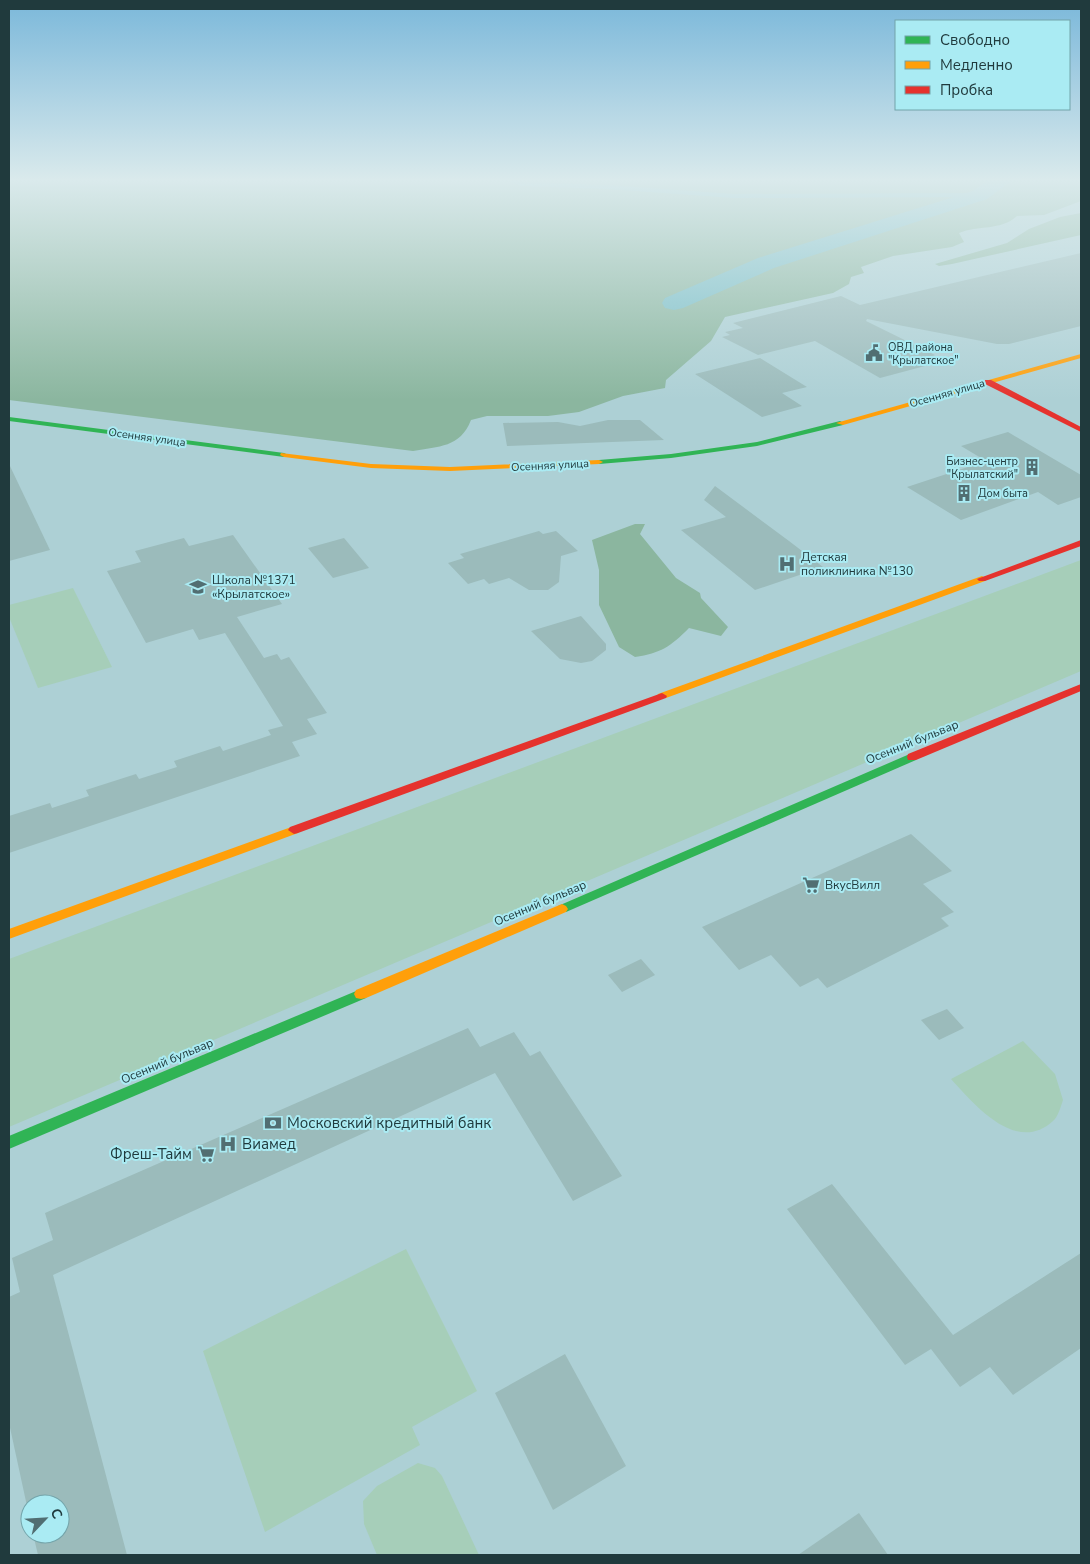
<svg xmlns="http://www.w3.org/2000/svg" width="1090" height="1564" font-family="'Nunito Sans',sans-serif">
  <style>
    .green { fill: #a6ceb9 }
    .forest { fill: #8bb69f }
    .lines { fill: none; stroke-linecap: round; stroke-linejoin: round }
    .stream { stroke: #77bdc6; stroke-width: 4 }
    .river { fill: #77bdc6; fill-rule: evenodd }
    .building { fill: #9bbbbb }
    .fast { fill: #30b455; fill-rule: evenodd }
    .slow { fill: #ff9f0a; fill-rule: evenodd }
    .jam { fill: #e5322d; fill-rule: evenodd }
    .labels { text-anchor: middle; stroke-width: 4; stroke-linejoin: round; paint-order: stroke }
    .far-poi-label { font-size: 11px; fill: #203a3d; stroke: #aaebf3; text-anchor: start }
    .far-street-label { font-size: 11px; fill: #203a3d; stroke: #aaebf3 }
    .poi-label { font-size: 12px; fill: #203a3d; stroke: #aaebf3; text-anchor: start }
    .street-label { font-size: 12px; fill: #203a3d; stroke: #aaebf3 }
    .near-poi-label { font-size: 15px; fill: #203a3d; stroke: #aaebf3; text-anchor: start }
  </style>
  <rect width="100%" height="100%" fill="#add0d5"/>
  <g class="green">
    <polygon points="1081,560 1081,671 9,1127 9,959"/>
    <polygon points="73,588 112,667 38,688 9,617 9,605"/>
    <path d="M1023 1041 1055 1074 1063 1100C1061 1106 1058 1117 1053 1121 1016 1155 974 1104 951 1079Z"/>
    <polygon points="406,1249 477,1391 412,1427 420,1445 265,1532 203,1351"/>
    <polygon points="418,1463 435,1468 442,1476 479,1555 377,1555 364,1524 363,1501 377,1486"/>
  </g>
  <g class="forest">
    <path d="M9 181H1081V201L1044 215 1017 216C1001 231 978 225 959 233L964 242 952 247 893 256 861 267 864 273 851 277 849 284 833 293 725 317 711 341 666 380 665 388 623 396 579 412 548 416H487L471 420C460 448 439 446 413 451L9 400Z"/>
    <polygon points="1081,213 1081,235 952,264 939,266 935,264 1007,243 1029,229 1060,217"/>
    <path d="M635 524H645L640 534 676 578 700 593 701 598 728 627 721 636 689 628C670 647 661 653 635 657L619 647 599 605V570L592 540Z"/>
  </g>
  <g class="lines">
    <polyline class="stream" points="513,181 523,184 608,187 733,196 980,195"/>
    <polygon class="river" points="987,181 1011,181 987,199 774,268 683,308 674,310 665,308 662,303 665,298 758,258 973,191"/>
  </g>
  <g class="building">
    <polygon points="1081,253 1081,326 1009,344 997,344 867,319 866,321 935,355 930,357 940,362 880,378 815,341 758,355 722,337 730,335 725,332 743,328 733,323 841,296 860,305"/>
    <polygon points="760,358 807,387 782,393 802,406 762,417 695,374"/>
    <polygon points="608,420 640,420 664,440 507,446 503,423 558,422 580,426"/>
    <polygon points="1008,432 1081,475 1081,497 1058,505 1038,492 961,520 907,487 986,461 961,446"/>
    <polygon points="9,464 50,550 9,561"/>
    <polygon points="715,486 789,541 823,567 755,590 681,530 726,517 704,500"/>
    <polygon points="539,531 543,534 556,531 578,551 561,556 559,582 548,590 529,590 509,578 489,584 484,579 468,584 448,563 464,558 460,554"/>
    <polygon points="233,535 282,604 237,617 264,658 277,654 281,660 289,657 327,713 307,719 317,734 292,742 300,756 9,853 9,816 50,803 52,808 89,796 86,790 136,774 139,779 177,767 174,761 220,746 223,751 271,735 268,730 283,726 225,633 199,640 193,629 146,643 107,571 141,562 135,551 184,538 189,546"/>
    <polygon points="344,538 369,568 333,578 308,548"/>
    <polygon points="581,616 606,644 606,650 592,661 581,663 560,659 531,631"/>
    <polygon points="911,834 952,871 923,884 954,912 941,918 949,926 827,988 818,978 800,987 771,955 739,970 702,927"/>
    <polygon points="641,959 655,975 622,992 608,975"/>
    <polygon points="947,1009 964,1028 939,1040 921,1020"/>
    <polygon points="468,1028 480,1047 514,1032 530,1056 540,1051 622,1176 573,1201 495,1073 53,1275 127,1555 38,1555 33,1534 60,1534 60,1504 30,1504 30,1520 9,1423 9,1297 20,1292 12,1258 53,1240 45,1213"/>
    <polygon points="832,1184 953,1335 1081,1253 1081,1348 1013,1395 990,1367 960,1387 931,1349 905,1365 787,1209"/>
    <polygon points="565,1354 626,1466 553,1510 495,1393"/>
    <polygon points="859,1513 888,1555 798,1555"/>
  </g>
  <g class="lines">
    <g class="fast">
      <polygon points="9,417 284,453 288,455 284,457 9,421"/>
      <polygon points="840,421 844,423 843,425 757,446 671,458 599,464 595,462 599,460 671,454 757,442"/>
      <polygon points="912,753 917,757 916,760 566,912 558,912 556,909 558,906"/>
      <polygon points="361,989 366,990 368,994 366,998 9,1149 9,1136"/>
    </g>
    <g class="slow">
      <polygon points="1081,354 1081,358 843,425 836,423"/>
      <polygon points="281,453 371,464 450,467 599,460 603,462 599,464 450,471 371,468 284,457 280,455"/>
      <polygon points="982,576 987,579 985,581 666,698 658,698 657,696 658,694"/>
      <polygon points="294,826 300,830 298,833 9,939 9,929"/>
      <polygon points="562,904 566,906 568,909 566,912 366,998 361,999 356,998 354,994 356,990"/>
    </g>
    <g class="jam">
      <polygon points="985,380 991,380 1081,427 1081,432 985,384"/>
      <polygon points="1081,540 1081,546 985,581 979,581 977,579"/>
      <polygon points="1081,684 1081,691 916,760 908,760 907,757 908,754"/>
      <polygon points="662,693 667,696 666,698 298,833 294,834 288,830 290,827"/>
    </g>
  </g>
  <linearGradient id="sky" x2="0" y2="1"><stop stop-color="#7bb8da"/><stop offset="0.45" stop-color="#daeaec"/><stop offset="1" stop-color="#daeaec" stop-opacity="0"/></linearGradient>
  <rect width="1090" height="400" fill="url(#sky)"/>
  <defs>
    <g id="civic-bare" transform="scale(1.35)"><path d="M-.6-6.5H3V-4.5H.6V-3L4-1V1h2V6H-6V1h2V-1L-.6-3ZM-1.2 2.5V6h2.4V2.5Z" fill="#516e72" stroke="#aaebf3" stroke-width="2.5" paint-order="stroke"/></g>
    <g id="building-bare" transform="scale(1.35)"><path d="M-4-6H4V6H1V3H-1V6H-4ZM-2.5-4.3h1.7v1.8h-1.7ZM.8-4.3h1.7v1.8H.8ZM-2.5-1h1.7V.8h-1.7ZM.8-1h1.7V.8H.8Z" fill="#516e72" stroke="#aaebf3" stroke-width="2.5" paint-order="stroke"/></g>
    <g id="hospital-bare" transform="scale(1.35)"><path d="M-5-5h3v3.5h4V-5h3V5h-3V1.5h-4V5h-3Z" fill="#516e72" stroke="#aaebf3" stroke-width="2.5" paint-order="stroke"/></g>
    <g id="school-bare" transform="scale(1.35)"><path d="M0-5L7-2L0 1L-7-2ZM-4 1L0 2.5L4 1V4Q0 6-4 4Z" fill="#516e72" stroke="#aaebf3" stroke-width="2.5" paint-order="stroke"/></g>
    <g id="supermarket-bare" transform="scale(1.35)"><path d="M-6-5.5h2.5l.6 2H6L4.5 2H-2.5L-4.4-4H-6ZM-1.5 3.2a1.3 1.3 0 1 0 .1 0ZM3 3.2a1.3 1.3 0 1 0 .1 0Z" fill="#516e72" stroke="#aaebf3" stroke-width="2.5" paint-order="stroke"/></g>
    <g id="bank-bare" transform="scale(1.35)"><path d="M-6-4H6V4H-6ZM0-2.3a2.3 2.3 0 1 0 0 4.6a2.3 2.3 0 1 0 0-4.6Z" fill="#516e72" stroke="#aaebf3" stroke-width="2.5" paint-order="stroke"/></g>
  </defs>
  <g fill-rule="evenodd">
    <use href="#civic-bare" x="874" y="353"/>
    <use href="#building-bare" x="1032" y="467"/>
    <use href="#building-bare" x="964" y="493"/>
    <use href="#hospital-bare" x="787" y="564"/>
    <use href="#school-bare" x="198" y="587"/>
    <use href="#supermarket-bare" x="811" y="885"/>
    <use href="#bank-bare" x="273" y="1123"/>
    <use href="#hospital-bare" x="228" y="1144"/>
    <use href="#supermarket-bare" x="206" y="1154"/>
  </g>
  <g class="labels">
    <g class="far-poi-label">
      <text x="888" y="351">ОВД района<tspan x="888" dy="13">"Крылатское"</tspan></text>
      <text x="1018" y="465" text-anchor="end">Бизнес-центр<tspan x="1018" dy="13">"Крылатский"</tspan></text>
      <text x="978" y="497">Дом быта</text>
    </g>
    <g class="far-street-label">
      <text transform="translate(947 393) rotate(-16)" y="4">Осенняя улица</text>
      <text transform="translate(147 437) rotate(8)" y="4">Осенняя улица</text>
      <text transform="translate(550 465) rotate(-3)" y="4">Осенняя улица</text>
    </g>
    <g class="poi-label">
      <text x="801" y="561">Детская<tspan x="801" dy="14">поликлиника №130</tspan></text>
      <text x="212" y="584">Школа №1371<tspan x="212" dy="14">«Крылатское»</tspan></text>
      <text x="825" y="889">ВкусВилл</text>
    </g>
    <g class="street-label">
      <text transform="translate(912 742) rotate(-22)" y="4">Осенний бульвар</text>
      <text transform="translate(540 903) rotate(-23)" y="4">Осенний бульвар</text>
      <text transform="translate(167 1061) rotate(-23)" y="4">Осенний бульвар</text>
    </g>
    <g class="near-poi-label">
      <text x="287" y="1128">Московский кредитный банк</text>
      <text x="242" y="1149">Виамед</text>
      <text x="192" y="1159" text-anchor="end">Фреш-Тайм</text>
    </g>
  </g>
  <rect width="1090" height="1564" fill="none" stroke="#203a3d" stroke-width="20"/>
  <rect x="895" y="20" width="175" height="90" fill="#aaebf3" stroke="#73a4aa"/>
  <rect x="905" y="36" width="25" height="8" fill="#30b455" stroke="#73a4aa"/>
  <text x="940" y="45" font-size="15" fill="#203a3d">Свободно</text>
  <rect x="905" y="61" width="25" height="8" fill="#ff9f0a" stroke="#73a4aa"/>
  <text x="940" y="70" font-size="15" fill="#203a3d">Медленно</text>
  <rect x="905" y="86" width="25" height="8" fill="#e5322d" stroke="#73a4aa"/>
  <text x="940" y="95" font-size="15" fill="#203a3d">Пробка</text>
  <g transform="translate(45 1519) rotate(65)"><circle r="24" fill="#aaebf3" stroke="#73a4aa"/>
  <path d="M0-4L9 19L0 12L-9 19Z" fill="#516e72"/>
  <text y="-8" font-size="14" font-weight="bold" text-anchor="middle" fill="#203a3d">С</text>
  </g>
</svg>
